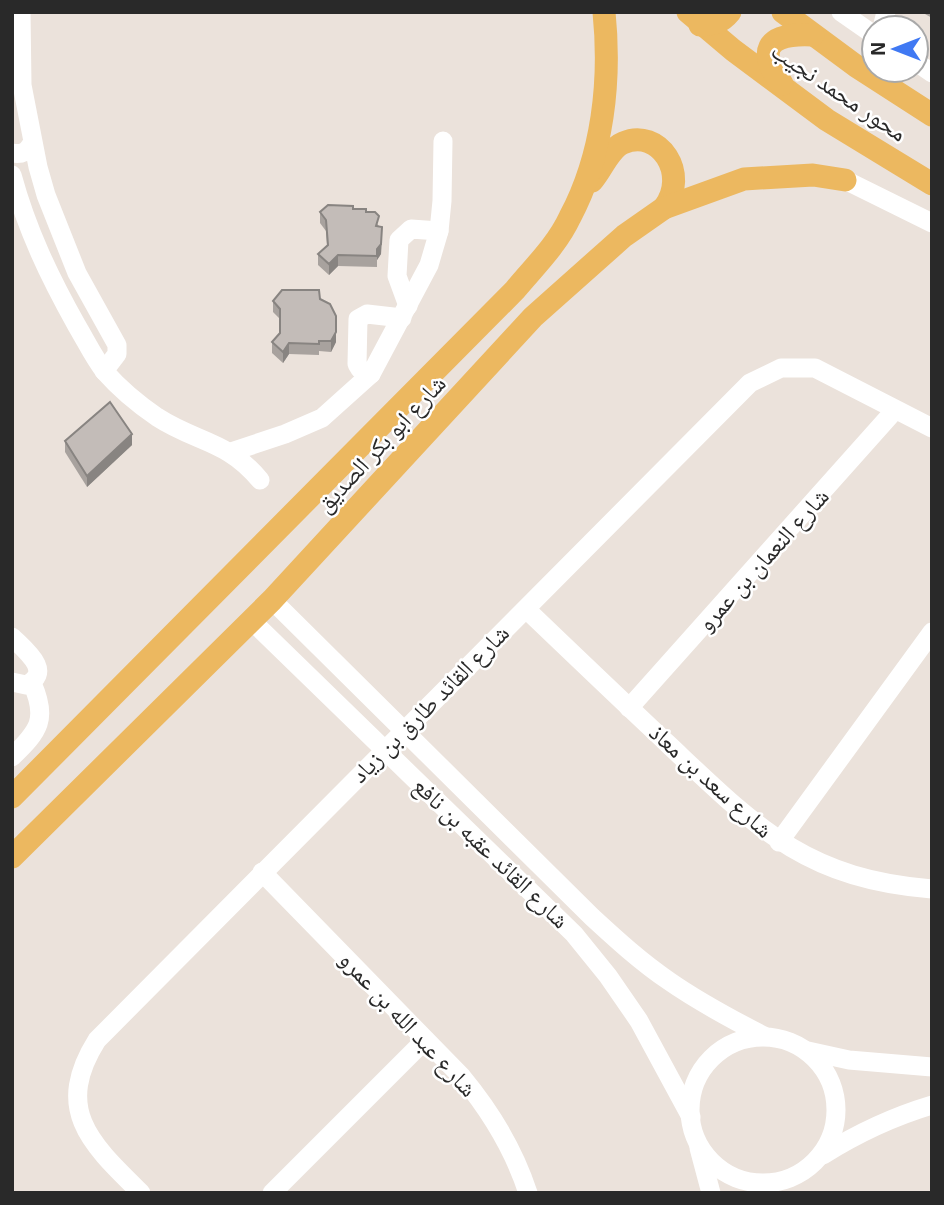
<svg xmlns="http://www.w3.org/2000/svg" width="944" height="1205" font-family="'Exo 2','Noto Naskh Arabic',sans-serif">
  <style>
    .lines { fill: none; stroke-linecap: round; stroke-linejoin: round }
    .minor { stroke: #fff; stroke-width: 19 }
    .major { stroke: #ecb860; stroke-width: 23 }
    .wall { fill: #a8a29e }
    .shaded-wall { fill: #888481 }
    .building { fill: #c3bcb8; stroke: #888481; stroke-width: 2 }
    .labels { text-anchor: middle; stroke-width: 5; stroke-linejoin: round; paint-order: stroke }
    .street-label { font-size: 24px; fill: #292929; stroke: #fff }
  </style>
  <rect width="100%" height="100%" fill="#ebe2db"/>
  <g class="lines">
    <g class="minor">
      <polyline points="21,12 22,85 38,167 46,195 77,273 117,345 117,354 104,371"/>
      <polyline points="841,12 874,35"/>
      <polyline points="882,28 886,12"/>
      <polyline points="916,62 932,73"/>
      <path d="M12 153C22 155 27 152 32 143"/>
      <path d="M12 175C27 230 49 276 77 326 86 341 94 358 105 372 120 389 138 404 157 417 197 443 227 440 260 480"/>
      <polyline points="845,180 932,223"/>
      <polyline points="408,306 397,276 399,240 411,229 439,231"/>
      <polyline points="371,374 360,369 357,364 358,319 367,314 402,318"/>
      <polyline points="231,452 285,434 322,418 371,374 429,265 439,231 442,201 443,141"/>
      <path d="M272 600 592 917C617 940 641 962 669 981 699 1002 731 1019 764 1036"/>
      <path d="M526 609C573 654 621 700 669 745 756 827 805 879 932 889"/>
      <polyline points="251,620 574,934 608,976 639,1021 691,1117"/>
      <path d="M12 637C25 650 54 672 26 685L12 682"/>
      <polyline points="629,708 895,410"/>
      <path d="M12 757C39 731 48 719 32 683"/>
      <polyline points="779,842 932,632"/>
      <path d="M262 872 462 1077C491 1112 514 1150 528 1193"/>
      <circle cx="763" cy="1110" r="73"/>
      <polyline points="808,1051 849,1060 932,1067"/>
      <polyline points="699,1148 711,1193"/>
      <path d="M823 1155C858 1133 892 1117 932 1105"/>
      <path d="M141 1193C91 1144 53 1110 97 1040L750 383 781 368H815L932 428"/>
      <polyline points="272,1193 425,1040"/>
    </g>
    <g class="major">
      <polyline points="688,12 733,50 827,120 932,184"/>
      <polyline points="783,12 856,66 932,115"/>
      <path d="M700 25C714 24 721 23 730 12"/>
      <path d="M782 84C779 78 772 71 770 64 760 35 794 34 813 35"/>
      <path d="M592 181C602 170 609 149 623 143 659 127 690 174 664 208"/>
      <path d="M12 797 515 290C534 267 557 245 570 217 603 155 611 81 604 12"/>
      <polyline points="12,857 272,600 533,317 624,236 664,208 744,179 813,175 845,180"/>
    </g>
  </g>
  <g class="wall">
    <polygon points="925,12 932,12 932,18 925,14"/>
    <polygon points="353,209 366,212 379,226 382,238 381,254 377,260 377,267 338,266 329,275 318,265 318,254 327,246 326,231 320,223 320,212"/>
    <polygon points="320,299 336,316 336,342 331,352 319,351 319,355 289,354 283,363 272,353 272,342 280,333 280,319 273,312 273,301"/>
    <polygon points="65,441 132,445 87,487 65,452"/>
  </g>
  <g class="shaded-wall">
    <polygon points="382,227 381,254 377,260 377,249"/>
    <polygon points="338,255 338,266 329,275 329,264"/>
    <polygon points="336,332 336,342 331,352 331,341"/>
    <polygon points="289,343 289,354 283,363 283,352"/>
    <polygon points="132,434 132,445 87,487 87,476"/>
  </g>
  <g class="building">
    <polygon points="328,205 353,206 353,209 366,209 366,212 375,212 379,216 376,226 382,227 381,244 377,249 377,256 338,255 329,264 318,254 328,245 326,220 320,212"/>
    <polygon points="282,290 319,290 320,299 330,304 336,316 336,332 331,341 319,341 319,344 289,343 283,352 272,342 280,333 280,309 273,301"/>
    <polygon points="110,402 132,434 87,476 65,441"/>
  </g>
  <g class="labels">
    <g class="street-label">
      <text transform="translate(839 92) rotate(34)" y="8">محور محمد نجيب</text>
      <text transform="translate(381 444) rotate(-47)" y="8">شارع ابو بكر الصديق</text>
      <text transform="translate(763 560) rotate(-48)" y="8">شارع النعمان بن عمرو</text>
      <text transform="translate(430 704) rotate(-45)" y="8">شارع القائد طارق بن زياد</text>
      <text transform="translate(711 781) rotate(42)" y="8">شارع سعد بن معاذ</text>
      <text transform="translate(491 853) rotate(44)" y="8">شارع القائد عقبه بن نافع</text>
      <text transform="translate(408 1024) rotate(47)" y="8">شارع عبد الله بن عمرو</text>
    </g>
  </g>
  <rect width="944" height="1205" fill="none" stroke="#292929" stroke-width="28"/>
  <g transform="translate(895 49) rotate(270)"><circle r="33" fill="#ffffff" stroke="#a9a9a9" stroke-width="2"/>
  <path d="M0-5L12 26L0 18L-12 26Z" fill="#4079f3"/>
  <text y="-10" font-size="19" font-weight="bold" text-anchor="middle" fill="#292929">N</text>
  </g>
</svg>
